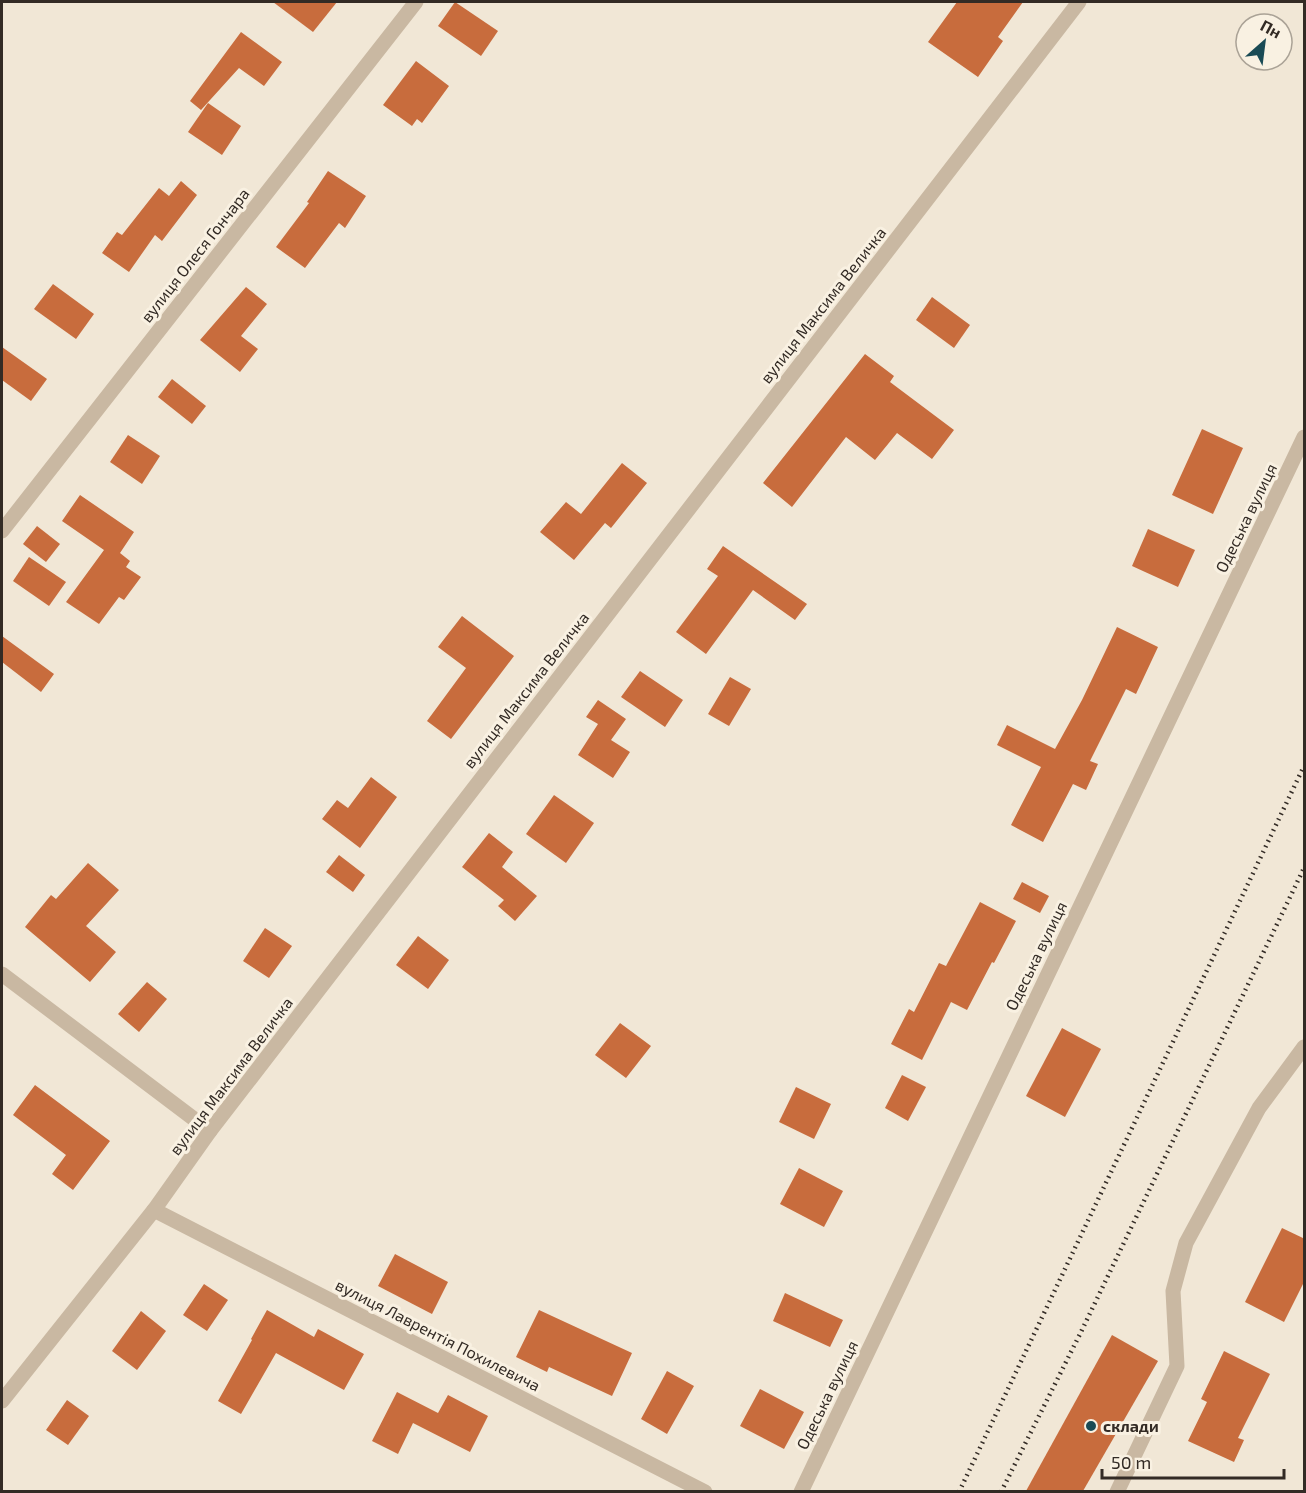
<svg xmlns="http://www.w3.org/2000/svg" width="1306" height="1493" font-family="'Exo 2',sans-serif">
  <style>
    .building { fill: #c86c3d }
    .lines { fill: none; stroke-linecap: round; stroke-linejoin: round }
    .minor { stroke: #c9b8a2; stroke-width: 15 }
    .rail { stroke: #332b25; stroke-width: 4.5; stroke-dasharray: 1.5 4.5; stroke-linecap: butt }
    .poi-dot { fill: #1a4b55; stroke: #f9f1e2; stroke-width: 2 }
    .labels { text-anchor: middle; stroke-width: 6; stroke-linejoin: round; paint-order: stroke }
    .street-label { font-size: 16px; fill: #332b25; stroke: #f9f1e2 }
    .poi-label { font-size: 16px; font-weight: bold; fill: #332b25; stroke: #f9f1e2; text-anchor: start }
  </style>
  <rect width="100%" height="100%" fill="#f1e7d6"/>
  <g class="building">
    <polygon points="273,2 337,2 313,32"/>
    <polygon points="455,2 498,31 481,56 438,26"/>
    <polygon points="957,2 1023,2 998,37 1003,41 978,77 928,42"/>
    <polygon points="241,32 282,62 264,86 239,68 201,110 190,101"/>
    <polygon points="416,61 449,86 422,123 417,119 412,126 383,105"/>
    <polygon points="208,103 241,126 222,155 188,132"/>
    <polygon points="328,171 366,196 345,228 339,223 305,268 276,247 309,203 307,202"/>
    <polygon points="181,181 197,195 162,241 155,235 129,272 102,253 117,232 122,235 159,188 169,196"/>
    <polygon points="53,284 94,314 76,339 34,309"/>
    <polygon points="246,287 267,304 241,336 258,349 240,372 200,340"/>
    <polygon points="932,297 970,325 954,348 916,320"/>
    <polygon points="2,347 47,379 31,401 2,380"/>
    <polygon points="865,354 894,376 890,382 954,430 932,459 897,433 875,460 846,437 792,507 763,483"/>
    <polygon points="172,379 206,406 192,424 158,397"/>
    <polygon points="1202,429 1243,448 1213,514 1172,495"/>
    <polygon points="128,435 160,456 142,484 110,462"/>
    <polygon points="622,463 647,483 611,528 605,523 574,560 540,532 566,502 581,514"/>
    <polygon points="80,495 134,532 120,553 130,561 126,567 141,577 124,600 119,597 99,624 66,602 104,550 62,521"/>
    <polygon points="37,526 60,544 46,562 23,544"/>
    <polygon points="1148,529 1195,550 1178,587 1132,566"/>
    <polygon points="723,546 807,604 795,620 753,590 706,654 676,632 718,576 707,569"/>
    <polygon points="29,557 66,582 49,606 13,581"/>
    <polygon points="462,616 514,656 451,739 427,721 466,668 438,647"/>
    <polygon points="1117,627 1158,647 1136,694 1126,689 1090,761 1098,764 1086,790 1073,784 1043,842 1011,825 1041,767 997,745 1007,725 1055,749 1082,700"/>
    <polygon points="2,636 54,674 41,692 2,662"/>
    <polygon points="640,671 683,700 665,727 621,697"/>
    <polygon points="730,677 751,689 729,726 708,714"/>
    <polygon points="598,700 626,719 611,740 630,752 613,778 578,755 598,724 586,717"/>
    <polygon points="371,777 397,797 360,848 322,819 337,800 348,808"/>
    <polygon points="554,795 594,823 566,863 526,834"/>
    <polygon points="489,833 513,852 502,867 537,896 515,921 498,906 504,900 462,867"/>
    <polygon points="339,855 365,875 353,892 326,872"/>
    <polygon points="88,863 119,890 86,926 116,952 90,982 25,927 51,895 56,899"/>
    <polygon points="1022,882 1049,896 1040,913 1013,899"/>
    <polygon points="980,902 1016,921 994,963 992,962 967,1010 951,1002 922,1060 891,1044 909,1009 914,1012 939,963 946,966"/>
    <polygon points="265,928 292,946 269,978 243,961"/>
    <polygon points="418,936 449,960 428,989 396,965"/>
    <polygon points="147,982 167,999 139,1032 118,1014"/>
    <polygon points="620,1023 651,1046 626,1078 595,1055"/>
    <polygon points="1062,1028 1101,1049 1065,1117 1026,1096"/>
    <polygon points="902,1075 926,1087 908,1121 885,1108"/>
    <polygon points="35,1085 110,1141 73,1190 52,1174 66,1155 13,1115"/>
    <polygon points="796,1087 831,1104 814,1139 779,1122"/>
    <polygon points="799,1168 843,1191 824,1227 780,1204"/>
    <polygon points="1282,1228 1305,1239 1305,1280 1284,1322 1245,1302"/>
    <polygon points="395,1254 448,1282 432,1314 378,1286"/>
    <polygon points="204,1284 228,1300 207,1331 183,1315"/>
    <polygon points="785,1293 843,1320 830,1347 773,1321"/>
    <polygon points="267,1310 314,1337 318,1329 364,1354 344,1390 276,1353 241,1414 218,1401 252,1340 251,1339"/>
    <polygon points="539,1310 632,1353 612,1396 549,1367 547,1372 516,1357"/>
    <polygon points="141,1311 166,1331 137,1370 112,1351"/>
    <polygon points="1112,1335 1158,1361 1083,1491 1026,1491"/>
    <polygon points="1224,1351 1270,1374 1238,1438 1244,1440 1234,1462 1188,1441 1207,1402 1201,1399"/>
    <polygon points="667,1371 694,1386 667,1434 641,1419"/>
    <polygon points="760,1389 804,1412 784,1449 740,1426"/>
    <polygon points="397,1392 438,1413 448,1395 488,1416 470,1452 413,1423 398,1454 372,1441"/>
    <polygon points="67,1400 89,1416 68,1445 46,1430"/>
  </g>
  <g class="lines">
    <g class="minor">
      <polyline points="2,531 416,2"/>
      <polyline points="2,974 210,1131"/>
      <polyline points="154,1210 705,1492"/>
      <polyline points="2,1401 154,1210 210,1131 1079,2"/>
      <polyline points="801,1492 1304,437"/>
      <polyline points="1117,1492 1177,1366 1173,1291 1186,1243 1259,1108 1304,1047"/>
    </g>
    <g class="rail">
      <polyline points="959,1492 1304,766"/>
      <polyline points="1001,1492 1081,1332 1304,868"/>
    </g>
  </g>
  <circle class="poi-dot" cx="1091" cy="1426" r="6"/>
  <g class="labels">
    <g class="street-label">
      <text transform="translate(195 255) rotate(-52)" y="6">вулиця Олеся Гончара</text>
      <text transform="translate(823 305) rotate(-52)" y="6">вулиця Максима Величка</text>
      <text transform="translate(1246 518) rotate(-64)" y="6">Одеська вулиця</text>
      <text transform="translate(526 690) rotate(-52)" y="6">вулиця Максима Величка</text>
      <text transform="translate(1036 956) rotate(-64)" y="6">Одеська вулиця</text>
      <text transform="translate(231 1076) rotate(-53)" y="6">вулиця Максима Величка</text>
      <text transform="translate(438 1335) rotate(27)" y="6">вулиця Лаврентія Похилевича</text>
      <text transform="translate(827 1395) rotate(-64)" y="6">Одеська вулиця</text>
    </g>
    <g class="poi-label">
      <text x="1103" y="1432">склади</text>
    </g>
  </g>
  <rect width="1306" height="1493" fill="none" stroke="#332b25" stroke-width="6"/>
  <g transform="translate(1264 42) rotate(28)"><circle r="28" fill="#f9f1e2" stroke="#aaa296" stroke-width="1.5"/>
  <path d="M0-4.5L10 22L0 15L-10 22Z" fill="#1a4b55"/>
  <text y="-9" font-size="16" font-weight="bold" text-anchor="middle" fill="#332b25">Пн</text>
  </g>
  <path d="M1102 1469v9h182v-9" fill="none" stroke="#332b25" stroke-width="3"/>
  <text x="1111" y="1469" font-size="18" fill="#332b25" stroke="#f9f1e2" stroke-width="4.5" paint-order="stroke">50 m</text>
</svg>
